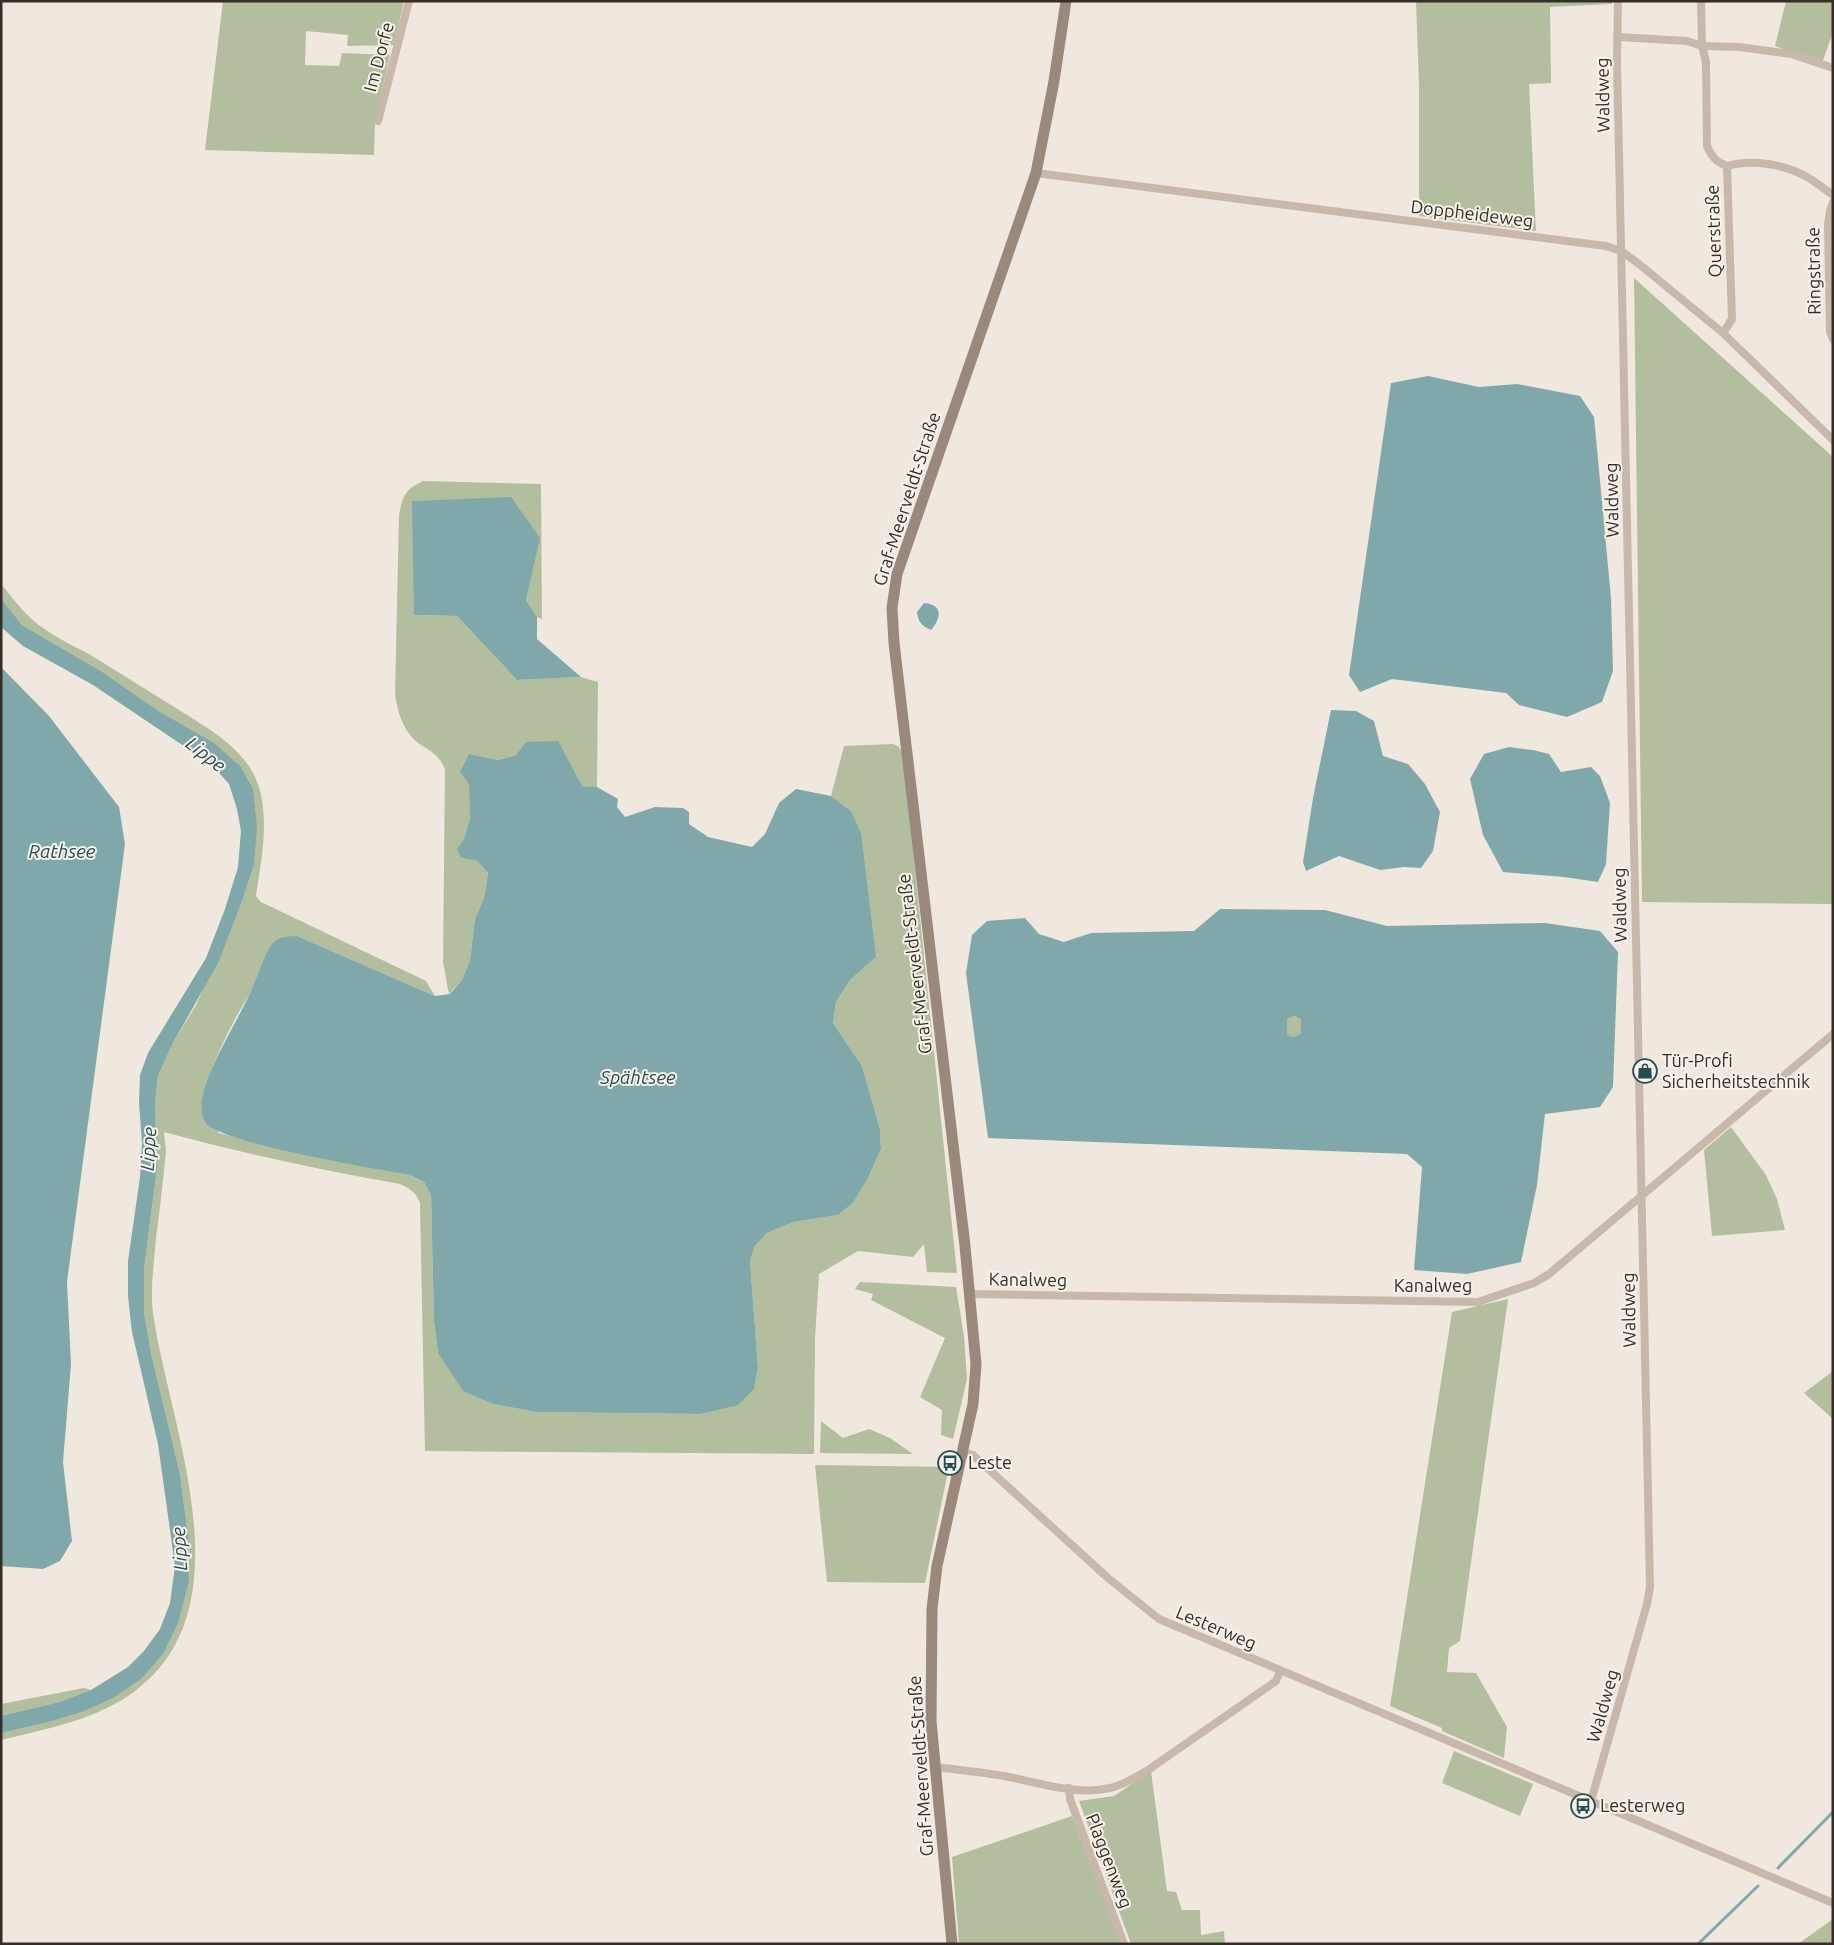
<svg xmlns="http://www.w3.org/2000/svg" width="1834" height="1945" font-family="Ubuntu,sans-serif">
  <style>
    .green { fill: #b3be9f }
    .water { fill: #80a8aa; fill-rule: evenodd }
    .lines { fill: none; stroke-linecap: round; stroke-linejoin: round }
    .stream { stroke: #80a8aa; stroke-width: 3 }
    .minor { stroke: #c7b8ab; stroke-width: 8 }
    .secondary { stroke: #9b887c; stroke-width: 11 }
    .labels { text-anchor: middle; stroke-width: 4; stroke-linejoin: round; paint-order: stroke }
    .street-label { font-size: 18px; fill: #362d29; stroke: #f8f2ea }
    .poi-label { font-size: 18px; fill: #362d29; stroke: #f8f2ea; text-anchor: start }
    .water-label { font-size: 19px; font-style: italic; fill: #234f53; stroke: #f8f2ea }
  </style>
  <rect width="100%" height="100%" fill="#f0e8de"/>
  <g class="green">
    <polygon points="223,1 404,1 394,45 347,46 348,35 306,31 305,65 339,66 342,53 390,55 375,121 374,155 205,150"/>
    <polygon points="1416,1 1612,1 1612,4 1550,7 1551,83 1529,84 1536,231 1419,216 1419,86"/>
    <polygon points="1786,1 1833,1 1833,32 1822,63 1775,46"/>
    <polygon points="1634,278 1833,457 1833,904 1642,902"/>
    <path d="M423 481 541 484 542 619 537 617 526 600 539 538 414 615 457 616 517 680 581 677 598 682 597 787 582 786 516 755 498 760 469 754 470 818 464 839 461 858 477 861 488 873 484 898 475 919 470 960 462 980 449 994C446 983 446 973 443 963L445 770C440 755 431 752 418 743 403 731 398 713 395 695L399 515C403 496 404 490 423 481Z"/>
    <path d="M1 584C15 601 27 618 46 630 59 639 74 646 89 654 118 672 147 690 176 708 210 730 252 751 261 795 268 829 261 862 256 896L261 902 426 981 435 996 297 936C282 955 263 973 250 993 230 1026 207 1071 201 1109L219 1133 293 1152 410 1175 424 1182 431 1195 434 1321 438 1353 493 1404 536 1412 700 1414 754 1388 758 1368 750 1260 755 1246 767 1233 794 1222 838 1215 853 1203 867 1180 881 1149 880 1129 862 1066 833 1023 836 1002 850 980 876 957 851 811 831 796 844 746 893 744 899 747 903 755 957 1273 927 1272 924 1244 913 1257 858 1251 819 1274 815 1339 814 1454 425 1451 420 1203C416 1192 410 1189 400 1184 320 1170 242 1153 164 1132L166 1151C163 1180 160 1209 156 1238 154 1263 150 1289 153 1313 169 1426 249 1606 135 1691 97 1720 46 1729 1 1740V1733L49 1722 82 1712 141 1679 189 1581 188 1535 180 1474 151 1353 144 1312V1269L157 1169 155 1102 158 1076 171 1047 196 1005 242 901 253 789 160 712 101 671 22 625 1 600Z"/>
    <polygon points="1295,1016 1301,1018 1301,1035 1294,1037 1287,1035 1287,1019"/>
    <polygon points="1731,1127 1766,1175 1777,1199 1785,1230 1712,1236 1704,1150"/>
    <polygon points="860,1282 956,1287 964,1336 967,1379 953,1439 941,1435 942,1410 920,1397 945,1338 871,1300 873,1294 855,1289"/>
    <polygon points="1508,1299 1460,1641 1449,1648 1447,1672 1476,1673 1507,1727 1504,1758 1442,1731 1442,1728 1390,1706 1452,1312"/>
    <polygon points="1833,1371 1833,1419 1804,1393"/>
    <polygon points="821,1421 843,1438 869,1429 890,1438 913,1454 820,1453"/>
    <polygon points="815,1465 949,1467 925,1583 827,1582"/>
    <polygon points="84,1688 91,1690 59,1702 1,1716 1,1704"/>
    <polygon points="1454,1751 1533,1784 1520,1816 1442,1783"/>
    <polygon points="1151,1771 1167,1891 1176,1892 1182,1910 1200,1910 1201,1935 1224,1931 1225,1944 1131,1944 1079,1801 1114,1796"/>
    <polygon points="1072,1816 1121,1944 959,1944 952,1857"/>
    <polygon points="1833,1919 1833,1944 1798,1944"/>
  </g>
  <g class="water">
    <polygon points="1428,376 1479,387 1517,384 1580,396 1594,417 1611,598 1613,671 1602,702 1567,717 1519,705 1506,693 1392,679 1360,692 1349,675 1391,383"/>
    <polygon points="511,497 540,538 526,600 537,617 537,639 581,677 517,680 457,616 414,615 412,501"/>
    <polygon points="1,599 22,625 101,671 160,712 214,743 240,766 253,789 257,826 254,864 242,901 219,961 171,1047 158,1076 155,1102 157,1169 144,1269 144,1312 151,1353 180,1474 188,1535 189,1581 178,1623 163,1654 141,1679 113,1698 82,1712 49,1722 1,1733 1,1716 59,1702 91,1690 128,1667 144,1651 160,1629 170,1603 175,1566 158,1444 132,1332 128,1296 128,1261 140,1177 142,1144 139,1103 140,1075 148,1053 206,958 225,909 238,867 241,831 237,809 229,784 212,765 93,685 23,646 1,627"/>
    <path d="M924 603C944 605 941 618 931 630 922 626 918 622 917 612Z"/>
    <polygon points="1,667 49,716 119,807 125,844 67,1282 71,1364 63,1462 72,1541 60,1561 43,1569 1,1566"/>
    <polygon points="1331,710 1356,711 1374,721 1383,756 1408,764 1425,784 1440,812 1433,851 1421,868 1404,867 1380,870 1339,856 1306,871 1303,862 1313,798"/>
    <path d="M558 741 582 786 597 787 618 799 617 807 625 817 655 807 683 808 689 812V824L708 837 752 847 765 834 779 803 796 789 831 796 851 811 861 833 876 957 850 980 836 1002 833 1023 862 1066 880 1129 881 1149 867 1180 853 1203 838 1215 794 1222 767 1233 755 1246 750 1260 758 1368 754 1389 738 1405 700 1414 536 1412 493 1404 463 1391 438 1353 434 1321 431 1195 424 1182 410 1175C378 1169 220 1143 206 1123 199 1113 201 1101 204 1090 215 1055 236 1024 251 991 257 980 265 951 273 943 280 936 287 937 297 936L435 996 450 994 462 980 470 960 475 919 484 898 488 873 477 861 461 858 457 849 464 839 470 818 469 784 460 772 469 754 498 760 516 755 526 742Z"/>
    <polygon points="1509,747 1533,750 1549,754 1561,772 1591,767 1600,776 1610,803 1606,864 1598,882 1564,877 1503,872 1483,835 1470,779 1484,754"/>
    <path d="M1220 909 1325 910 1387 926 1545 923 1600 931 1618 952 1613 1087 1600 1107 1545 1114 1537 1185 1521 1262 1467 1274 1414 1270 1422 1167 1407 1154 988 1138 966 973 972 935 987 921 1025 918 1039 934 1064 942 1091 933 1194 931ZM1295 1016 1301 1019V1034L1294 1037 1287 1035V1019Z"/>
  </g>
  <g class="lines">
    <g class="stream">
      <polyline points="1778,1868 1833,1812"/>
      <polyline points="1698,1944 1758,1886"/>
    </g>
    <g class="minor">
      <path d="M1701 1 1702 46 1706 62 1707 146C1711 156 1716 162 1727 166L1732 319 1723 333"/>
      <polyline points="1618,37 1687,41 1702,46 1739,47 1791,54 1833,68"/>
      <polyline points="378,121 409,1"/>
      <path d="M1727 166C1752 159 1784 164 1807 177 1816 182 1824 189 1833 195"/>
      <polyline points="1036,173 1606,246 1621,251 1639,264 1723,333 1833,440"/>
      <polyline points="1833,202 1830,211 1828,224 1830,332 1833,339"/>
      <polyline points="969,1294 1478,1302 1534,1283 1549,1274 1833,1034"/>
      <polyline points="963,1452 973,1455 1108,1578 1159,1619 1833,1903"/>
      <path d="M936 1767C959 1770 982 1772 1004 1776 1037 1782 1076 1796 1110 1788 1124 1785 1136 1777 1148 1770L1276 1681 1280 1671"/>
      <polyline points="1069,1788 1070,1799 1124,1944"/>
      <polyline points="1591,1801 1647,1604 1650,1587 1617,61 1618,1"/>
    </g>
    <polyline class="secondary" points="952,1944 931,1721 932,1609 937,1566 973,1404 976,1364 965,1246 894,643 892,608 897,574 1036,173 1054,81 1066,1"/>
  </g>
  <defs>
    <g id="shop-ring" transform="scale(1.25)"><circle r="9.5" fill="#f8f2ea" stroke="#234f53" stroke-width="1.5"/><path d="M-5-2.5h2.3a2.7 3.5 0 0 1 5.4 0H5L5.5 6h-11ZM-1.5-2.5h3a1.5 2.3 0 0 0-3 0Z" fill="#234f53"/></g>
    <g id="bus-ring" transform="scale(1.25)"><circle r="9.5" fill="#f8f2ea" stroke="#234f53" stroke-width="1.5"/><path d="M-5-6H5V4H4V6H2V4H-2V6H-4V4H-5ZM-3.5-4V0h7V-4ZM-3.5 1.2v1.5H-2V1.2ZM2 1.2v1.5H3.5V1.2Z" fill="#234f53"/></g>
  </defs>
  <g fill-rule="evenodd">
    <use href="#shop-ring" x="1645" y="1071"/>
    <use href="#bus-ring" x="950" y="1463"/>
    <use href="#bus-ring" x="1583" y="1806"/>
  </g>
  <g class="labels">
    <g class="street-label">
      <text transform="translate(379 57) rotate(-75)" y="6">Im Dorfe</text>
      <text transform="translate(1603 95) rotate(-91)" y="6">Waldweg</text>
      <text transform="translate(1472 214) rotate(7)" y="6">Doppheideweg</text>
      <text transform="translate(1714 231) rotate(-92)" y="6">Querstraße</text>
      <text transform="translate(1814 271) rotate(-91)" y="6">Ringstraße</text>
      <text transform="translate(907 499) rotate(-72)" y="6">Graf-Meerveldt-Straße</text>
      <text transform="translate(1612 500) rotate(-91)" y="6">Waldweg</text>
      <text transform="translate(1620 905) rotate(-91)" y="6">Waldweg</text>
      <text transform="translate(915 964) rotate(-97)" y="6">Graf-Meerveldt-Straße</text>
      <text transform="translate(1028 1280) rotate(1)" y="6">Kanalweg</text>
      <text x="1433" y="1292">Kanalweg</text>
      <text transform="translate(1629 1310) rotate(-91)" y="6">Waldweg</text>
      <text transform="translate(1216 1628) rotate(23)" y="6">Lesterweg</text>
      <text transform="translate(1603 1706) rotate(-74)" y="6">Waldweg</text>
      <text transform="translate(921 1766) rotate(-94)" y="6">Graf-Meerveldt-Straße</text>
      <text transform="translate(1109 1861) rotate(69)" y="6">Plaggenweg</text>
    </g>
    <g class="poi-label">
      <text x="1662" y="1067">Tür-Profi<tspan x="1662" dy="21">Sicherheitstechnik</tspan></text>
      <text x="968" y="1469">Leste</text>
      <text x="1600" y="1812">Lesterweg</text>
    </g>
    <g class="water-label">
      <text transform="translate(206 754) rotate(38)" y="7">Lippe</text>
      <text x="62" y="858">Rathsee</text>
      <text x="638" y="1084">Spähtsee</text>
      <text transform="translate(148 1149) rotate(-87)" y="7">Lippe</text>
      <text transform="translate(179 1549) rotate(-93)" y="7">Lippe</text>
    </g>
  </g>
  <rect width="1834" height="1945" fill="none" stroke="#362d29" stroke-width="5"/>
</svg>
